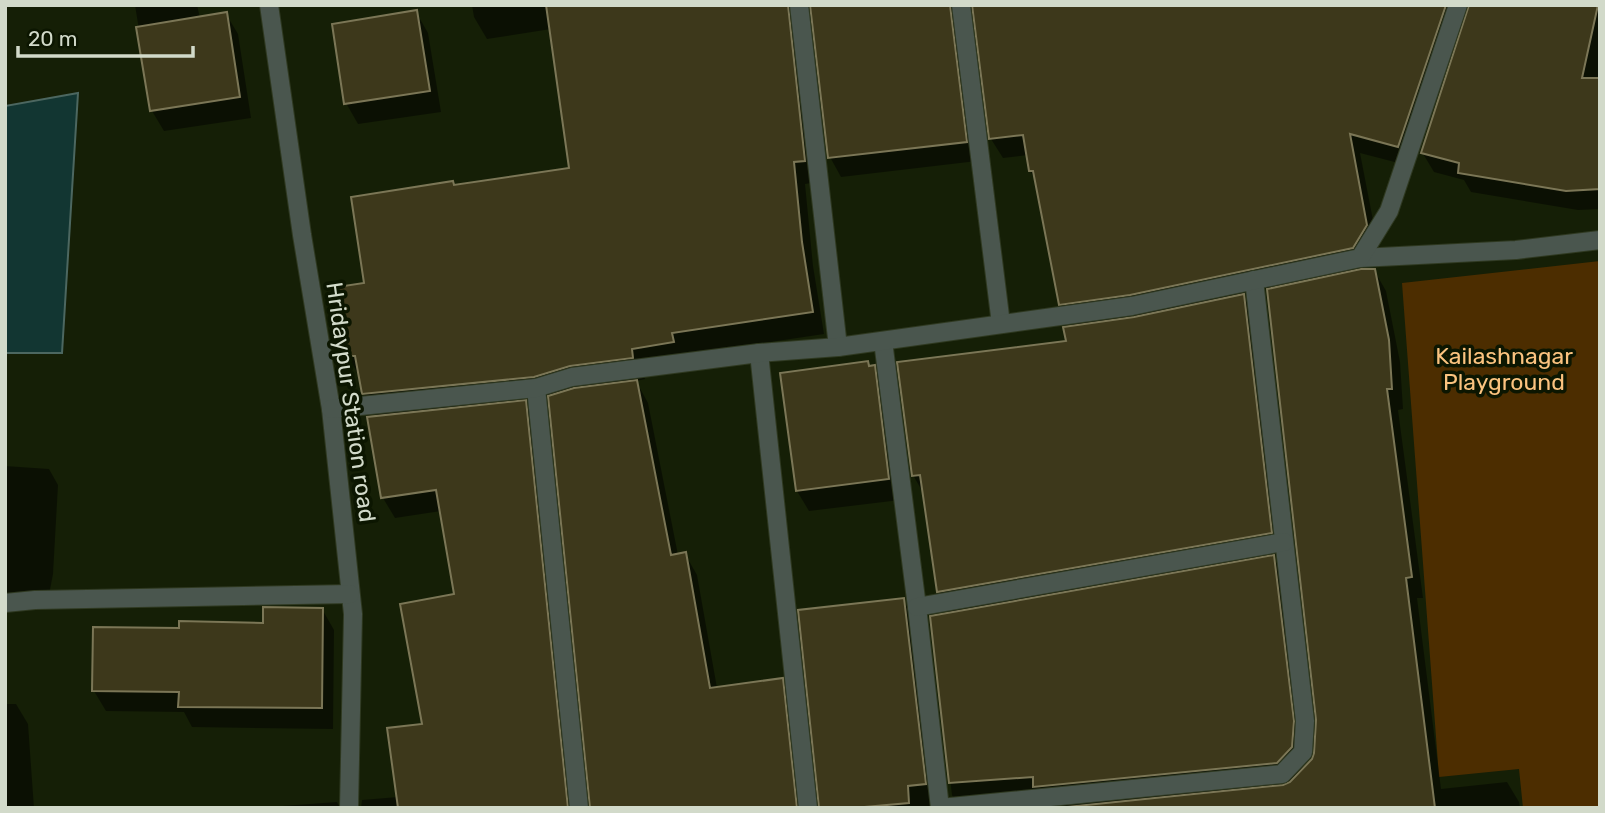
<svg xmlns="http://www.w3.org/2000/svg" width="1605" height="813" font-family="Rubik,sans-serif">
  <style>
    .green { fill: #4c2d00 }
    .water { fill: #123632; stroke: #4c6760; stroke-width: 2 }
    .shadow { fill: #0007; fill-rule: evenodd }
    .building { fill: #3d381b; stroke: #7b7656; stroke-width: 2 }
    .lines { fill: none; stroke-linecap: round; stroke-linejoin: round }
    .minor-casing { stroke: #2f3921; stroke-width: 20 }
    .minor { stroke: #4a564e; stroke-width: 18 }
    .labels { text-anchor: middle; stroke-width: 7; stroke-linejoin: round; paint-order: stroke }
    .park-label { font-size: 23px; fill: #fbc37f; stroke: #0c1601 }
    .street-label { font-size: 23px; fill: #d2daca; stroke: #0c1601 }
  </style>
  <rect width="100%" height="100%" fill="#151f06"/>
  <polygon class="green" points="1600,261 1600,808 1523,808 1519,769 1439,777 1402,283"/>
  <polygon class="water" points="78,93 62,353 5,353 5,106"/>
  <g class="shadow">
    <polygon points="135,5 197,5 200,18 226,14 238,34 251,118 164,131 152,111"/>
    <polygon points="472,5 790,5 801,24 817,182 805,184 813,266 824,334 684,355 643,371 645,379 636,381 648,403 678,555 685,554 697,575 717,688 782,680 794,701 805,808 592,808 550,397 524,401 537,423 576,808 361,808 362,800 398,797 424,725 456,596 441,511 395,518 383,498 378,417 364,394 361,379 348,356 366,284 454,187 571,169 551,29 487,39 474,17"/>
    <path d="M811 5H1600V67L1597 80H1600V209L1578 210 1471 192 1464 180 1434 172 1422 152 1470 10 1458 22 1410 166 1360 153 1378 246 1362 271 1374 270 1386 291 1400 362 1403 409 1398 410 1423 598H1417L1441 789 1507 782 1519 802 1520 808H959L952 795 931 618 951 614 938 591 925 496 913 475 1068 343 1074 327 1061 304 1038 184 1030 171 1028 155 1003 158 991 139 975 15H966L977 161 841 177 830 157ZM1268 288 1318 720 1313 760 1303 771 1305 743 1285 578 1272 555 1283 553 1255 317 1242 293Z"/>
    <polygon points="416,12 428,33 441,112 358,124 346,103"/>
    <polygon points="870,367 874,367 886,387 900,500 809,511 797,491"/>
    <polygon points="5,466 49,469 58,485 53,574 47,605 5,606"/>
    <polygon points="903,600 915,621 937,808 821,808"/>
    <polygon points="322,609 334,630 333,729 192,727 184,712 106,711 94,691 181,630 264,625"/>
    <polygon points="5,704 16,704 28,724 34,808 5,808"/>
    <polygon points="337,802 340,808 269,808 269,807"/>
  </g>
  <g class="building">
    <polygon points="546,5 788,5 805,161 794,162 802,242 813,312 672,333 674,342 632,349 633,358 570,366 534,377 362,394 355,356 346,356 337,287 364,283 351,197 453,181 454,185 569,168"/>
    <polygon points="810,5 950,5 967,142 828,158"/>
    <polygon points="972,5 1446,5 1398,147 1350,134 1367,225 1353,248 1130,295 1059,305 1033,171 1029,171 1023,135 989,139"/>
    <polygon points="1469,5 1598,5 1582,78 1600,78 1600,189 1566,191 1458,173 1459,163 1421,153"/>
    <polygon points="417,10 430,91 344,104 332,24"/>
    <polygon points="227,12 240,97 150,111 136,27"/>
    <polygon points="1361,269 1375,269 1389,340 1392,389 1387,389 1412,577 1406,578 1435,808 1057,808 1283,785 1290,782 1312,759 1314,753 1316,720 1267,289"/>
    <polygon points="1244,294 1272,533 937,592 920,475 912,476 897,362 1066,341 1063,327 1134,317"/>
    <polygon points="868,361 869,366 875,365 889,479 796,491 780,373"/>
    <polygon points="637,380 671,555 686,552 710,688 783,678 797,808 590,808 548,396 574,388"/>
    <polygon points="526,400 568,808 398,808 387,728 422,724 400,604 454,594 436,490 381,498 367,417"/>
    <polygon points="1274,555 1294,721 1292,747 1277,763 1033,787 1033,777 949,783 930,616"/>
    <polygon points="904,598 926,784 908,786 909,803 853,808 819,808 798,610"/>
    <polygon points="263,607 323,608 322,708 178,707 179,692 92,691 93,627 179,628 179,621 263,623"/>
  </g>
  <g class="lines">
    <g class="minor-casing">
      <g id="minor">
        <polyline points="269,5 302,235 331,409 353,614 349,808"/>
        <polyline points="799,5 838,347"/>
        <polyline points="961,5 1001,324"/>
        <polyline points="1360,258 1516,250 1600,240"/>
        <polyline points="883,341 917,607 940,808 1282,774 1303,752 1305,721 1254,280"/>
        <polyline points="759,353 808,808"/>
        <polyline points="536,388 579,808"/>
        <polyline points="331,409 536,388 572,377 759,353 838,347 1132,306 1360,258 1389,211 1458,5"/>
        <polyline points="5,603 35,600 350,594"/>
        <polyline points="917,607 1284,542"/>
      </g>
    </g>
    <use href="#minor" class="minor"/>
  </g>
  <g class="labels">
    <g class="park-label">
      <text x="1504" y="364">Kailashnagar<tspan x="1504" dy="26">Playground</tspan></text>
    </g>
    <g class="street-label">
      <text transform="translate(351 402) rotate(82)" y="8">Hridaypur Station road</text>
    </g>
  </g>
  <rect width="1605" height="813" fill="none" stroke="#d2daca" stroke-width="14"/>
  <path d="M18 46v10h175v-10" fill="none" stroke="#d2daca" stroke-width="3.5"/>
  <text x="28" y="46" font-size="21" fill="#d2daca" stroke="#0c1601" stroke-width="5" paint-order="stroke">20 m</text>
</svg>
